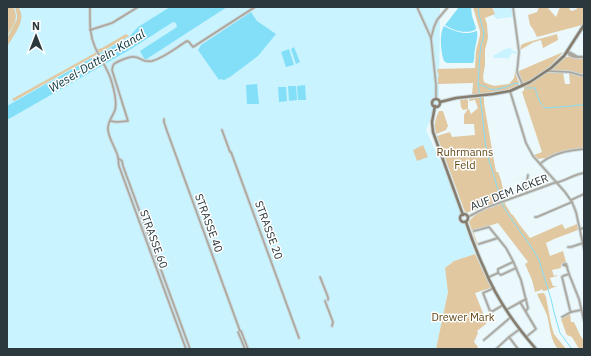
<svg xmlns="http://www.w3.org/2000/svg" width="591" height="356" font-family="'IBM Plex Sans',sans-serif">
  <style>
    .built { fill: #c8f3ff }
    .green { fill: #e1c8a1 }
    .water { fill: #83dff8 }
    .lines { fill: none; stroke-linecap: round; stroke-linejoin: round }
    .stream { stroke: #83dff8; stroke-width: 1 }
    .minor-casing { stroke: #c8d6d9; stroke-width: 3.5 }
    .tertiary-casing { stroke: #c8d6d9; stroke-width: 4 }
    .secondary-casing { stroke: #c8d6d9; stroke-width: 4.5 }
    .minor { stroke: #aba49a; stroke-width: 1.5 }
    .tertiary { stroke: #aba49a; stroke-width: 2 }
    .secondary { stroke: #867d6e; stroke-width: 2.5 }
    .labels { text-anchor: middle; stroke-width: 3; stroke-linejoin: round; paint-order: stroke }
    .park-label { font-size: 11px; fill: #624816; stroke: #fff }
    .street-label { font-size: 11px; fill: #2b383c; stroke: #fff }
    .water-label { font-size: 12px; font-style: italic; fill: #03313b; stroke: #fff }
  </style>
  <rect width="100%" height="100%" fill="#ebf9fc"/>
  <g class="built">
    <polygon points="7,7 440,7 439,96 426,130 447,176 475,254 454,261 445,268 448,291 436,349 7,349"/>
    <polygon points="499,7 511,7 513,17 496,19 493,15 495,13 493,8"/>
    <polygon points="510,48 514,51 517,52 517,54 512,53 508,59 505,58 493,58 494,55 505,49"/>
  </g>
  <g class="green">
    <path d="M7 7H13C20 19 13 25 7 36Z"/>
    <path d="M15 7H18C27 18 16 32 10 42L9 43 7 47V38L17 19V15Z"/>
    <path d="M473 7H492L495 14 485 18 487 24 488 38 485 50V65L483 77 484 82C495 88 497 85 509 84L514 78 515 72 519 83 518 86 506 91 492 93 471 95H472L473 83 438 84V77L439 76 437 69 475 68 476 51 480 35V31Z"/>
    <polygon points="539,7 548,7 548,8 556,17 560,7 571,7 569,9 572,11 577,9 576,7 584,7 584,22 582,25 537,37 533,29 530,25 528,15 537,12"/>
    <polygon points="126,34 129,36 96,55 14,101 12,99 95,53 98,49 102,48"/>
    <polygon points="557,34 558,40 543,48 541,40 534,42 520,50 521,45 525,43"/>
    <path d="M563 52C555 62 536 81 523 83L519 74V71Z"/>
    <polygon points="570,56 584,58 584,76 564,71 550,71 564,58"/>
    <path d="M547 72H563L565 84H570L569 73 584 77V148C570 150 558 153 545 159L544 158 538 159 534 155 542 152 522 92 524 90V87Z"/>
    <polygon points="484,97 484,103 494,161 495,166 496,172 498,172 501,180 505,199 466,213 465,212 437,136 450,132 452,137 475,135 474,124 464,124 464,115 467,110 469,109 471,114 478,108 475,100 469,101 469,99"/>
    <polygon points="467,99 468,101 468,109 463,110 461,107 460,100"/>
    <path d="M439 111H443L448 126 446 130 436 134C434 125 435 119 439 111Z"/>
    <polygon points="423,145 428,157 417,161 413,150"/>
    <path d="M505 202V204L512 215H513L519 224 530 238 562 224 565 229 577 224 578 230 554 239 546 243 550 256 563 251 566 262 561 264V268L552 270 554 276 557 275V276L550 278 553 286H557L545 291H543L542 289 541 290 535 292 532 280 525 264 528 262 498 223 473 231 478 245H477L469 222C475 211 494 206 505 202Z"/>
    <polygon points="475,254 491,288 490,288 475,293 487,323 477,331 478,333 474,342 478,347 476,349 436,349 448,292 445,268 454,261"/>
    <path d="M542 293H544L546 297 551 324 554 334 566 349H558C550 340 550 326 547 315 544 308 540 301 537 294Z"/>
    <polygon points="570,313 571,322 574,322 580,335 584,341 584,349 579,349 572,337 567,335 566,333 561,319"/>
  </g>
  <g class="water">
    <polygon points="170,7 227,7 145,60 140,51 177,27 176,23 173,22 131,49 7,120 7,106 129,37 138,27"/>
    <path d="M459 7H471L472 16 476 28 475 30C465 34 454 31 445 25Z"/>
    <polygon points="251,12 257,21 276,34 258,56 230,77 224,80 220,79 219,80 198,50 201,45"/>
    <path d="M444 26C453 31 466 36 476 31H477C478 38 476 43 475 49 474 54 475 58 473 63H447L444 61C441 53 439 33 444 26Z"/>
    <polygon points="294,47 300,62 296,64 291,49"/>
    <polygon points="289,49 294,65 286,67 281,52"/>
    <polygon points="257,84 259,104 247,104 246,85"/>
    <polygon points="305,85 306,100 298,100 297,86"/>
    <polygon points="288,86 296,86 297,100 289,101"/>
    <polygon points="278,87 286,87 287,101 279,102"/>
  </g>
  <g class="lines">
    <g class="stream">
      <polyline points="478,7 479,15 484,33 483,39 481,45 480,53 478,83 482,112 485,142 488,157 503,206 514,223 530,245 539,260 551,299 554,312 560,333 572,349"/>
      <path d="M478 83C482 87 478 84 483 86 485 86 488 88 489 89 496 91 510 86 515 83L519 84"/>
      <path d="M526 88H535C537 95 540 105 545 108L573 106 579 105H584"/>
    </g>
    <g class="minor-casing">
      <g id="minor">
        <path d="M90 7C90 21 89 34 95 47 100 59 109 70 112 83 114 90 117 103 115 110 113 116 108 121 108 128 107 136 116 148 118 157 119 160 118 163 119 166L186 349"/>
        <polyline points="417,7 431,38"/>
        <polyline points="513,7 519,52 517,72 523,86"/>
        <polyline points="90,30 112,23 138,7"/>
        <polyline points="547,71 569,72 584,76"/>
        <polyline points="510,91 526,143 533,156 565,192 572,202 576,212 584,249"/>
        <polyline points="436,99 436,85 431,38 434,27 437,20 448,7"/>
        <polyline points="164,119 164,122 167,131 240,331"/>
        <path d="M110 121 117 122 128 121 112 70C113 67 112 66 114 64 118 61 130 56 135 57 142 58 143 63 152 61 164 58 177 47 187 41L189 42 193 47 255 7"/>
        <polyline points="222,130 230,152 231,152 299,338"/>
        <polyline points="118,158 122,161 123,166 190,349"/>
        <path d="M540 164C552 153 569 150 584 149"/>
        <polyline points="527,193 526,187 528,175"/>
        <polyline points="571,200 584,194"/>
        <path d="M468 217 485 208 554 183C564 182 574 174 584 173"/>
        <polyline points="535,217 537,217 572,202"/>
        <polyline points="580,229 584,228"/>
        <polyline points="474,231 489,227 506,248 513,261 521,280 528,308 526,311"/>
        <polyline points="479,244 498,238"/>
        <polyline points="568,247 571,247 583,243"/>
        <polyline points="566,264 569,274 579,299 584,321"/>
        <polyline points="566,264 564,264 563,265 567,266"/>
        <polyline points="498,273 498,269 513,262"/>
        <polyline points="569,274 563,276 562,277 570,310 571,312"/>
        <polyline points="320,277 328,297 328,300"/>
        <polyline points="489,277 498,273 501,275 516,268"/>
        <polyline points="494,288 483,293 490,311 493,311 503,305"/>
        <polyline points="325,301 333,322 332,326"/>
        <polyline points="520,302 536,329 526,337"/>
        <polyline points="506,310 526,299"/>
        <polyline points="562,317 571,312 581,310"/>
        <polyline points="241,331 248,349"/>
        <polyline points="238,332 245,349"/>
        <polyline points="509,337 518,349"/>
        <polyline points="484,340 511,317"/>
        <polyline points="496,349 509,337 520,329"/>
      </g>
    </g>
    <g class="tertiary-casing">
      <g id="tertiary">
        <polyline points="567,51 576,56"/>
        <path d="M567 52C571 58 578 57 584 57"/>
      </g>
    </g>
    <g class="secondary-casing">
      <g id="secondary">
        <circle cx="436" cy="103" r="4"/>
        <polyline points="440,102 456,98 493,94 510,91 530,82 551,68 564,56 584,25"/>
        <polyline points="435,106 432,122 433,132 463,215"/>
        <circle cx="464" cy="218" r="4"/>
        <path d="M466 222C471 237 477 253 484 268 496 298 515 325 536 349"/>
      </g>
    </g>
    <use href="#minor" class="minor"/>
    <use href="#tertiary" class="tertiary"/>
    <use href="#secondary" class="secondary"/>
  </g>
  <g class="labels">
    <g class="park-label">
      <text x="465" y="156">Ruhrmanns<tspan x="465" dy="13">Feld</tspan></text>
      <text x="463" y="321">Drewer Mark</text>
    </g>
    <g class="street-label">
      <text transform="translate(509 192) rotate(-21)" y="4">AUF DEM ACKER</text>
      <text transform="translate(209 223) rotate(70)" y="4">STRASSE 40</text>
      <text transform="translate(269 230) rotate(70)" y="4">STRASSE 20</text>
      <text transform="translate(154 239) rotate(70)" y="4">STRASSE 60</text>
    </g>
    <g class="water-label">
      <text transform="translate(97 61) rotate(-31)" y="4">Wesel-Datteln-Kanal</text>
    </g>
  </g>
  <rect width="591" height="356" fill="none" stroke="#2b383c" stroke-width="16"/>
  <g transform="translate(36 36)" stroke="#ffffff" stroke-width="3" paint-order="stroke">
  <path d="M0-3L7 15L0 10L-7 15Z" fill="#2b383c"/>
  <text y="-6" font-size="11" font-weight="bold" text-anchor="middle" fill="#2b383c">N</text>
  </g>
</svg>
